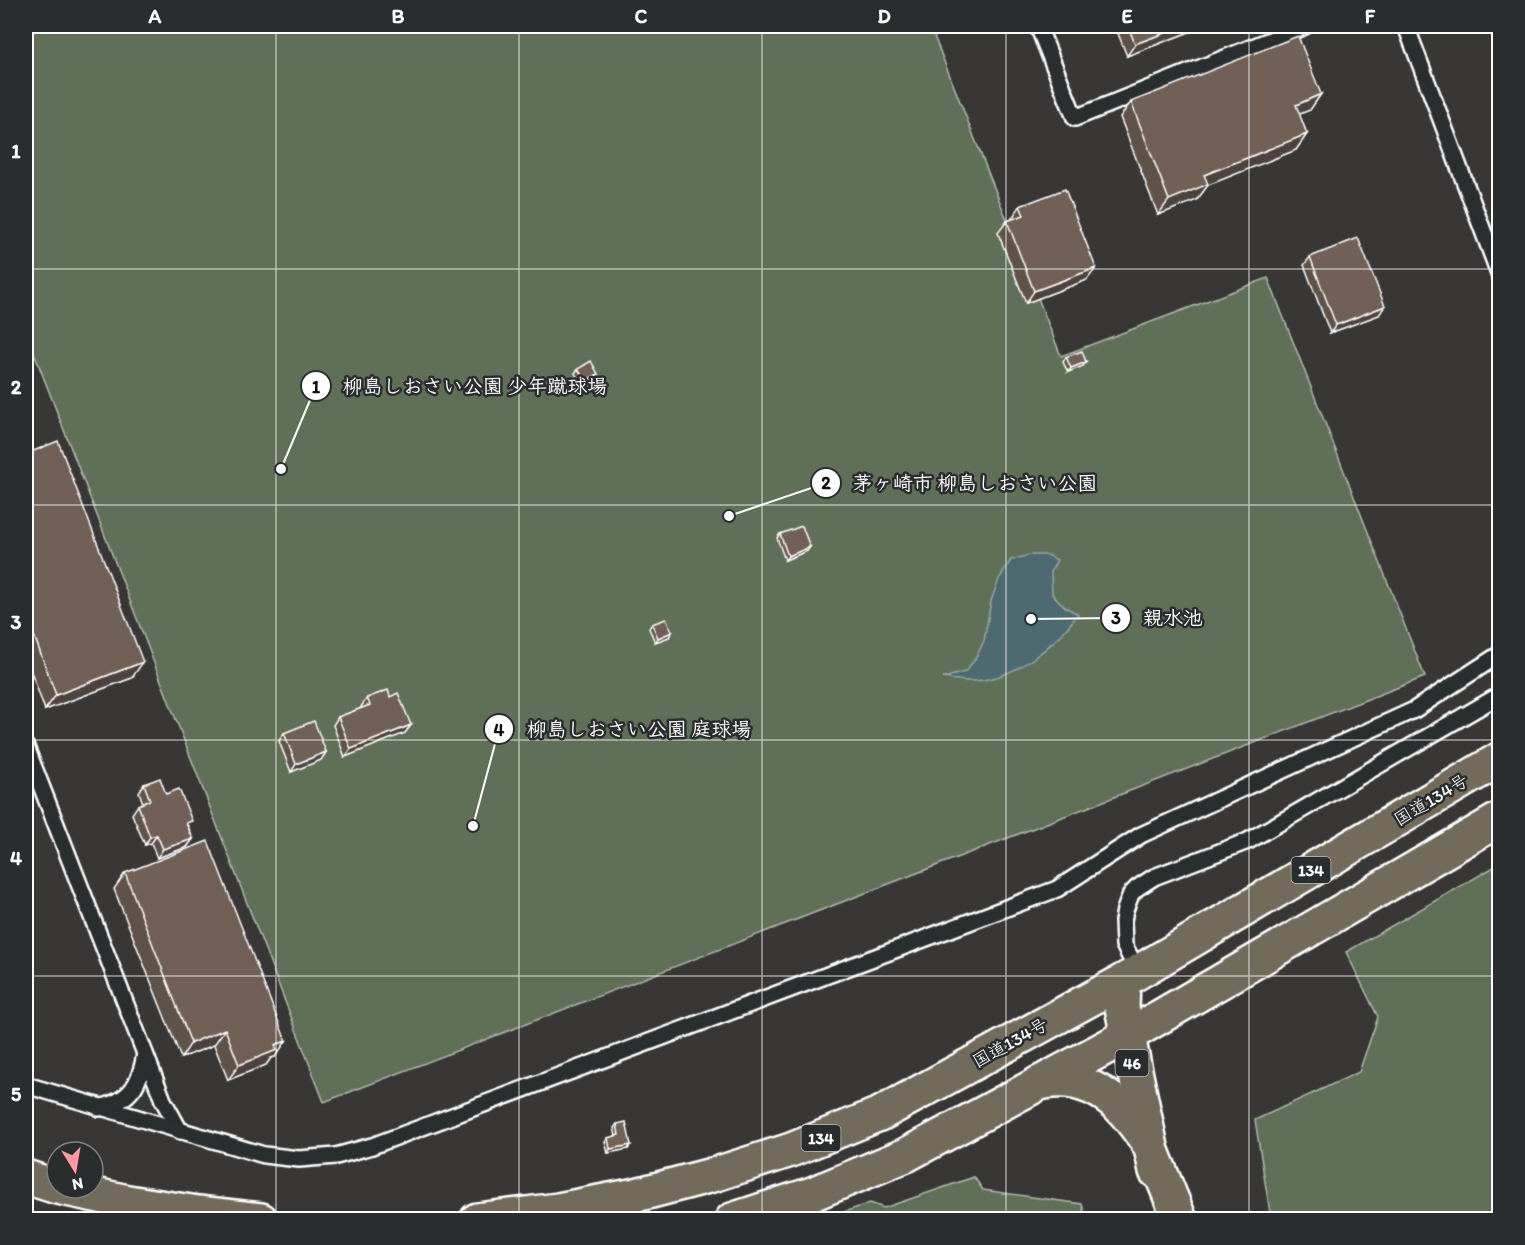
<svg xmlns="http://www.w3.org/2000/svg" width="1525" height="1245" font-family="Itim,'Klee One',sans-serif">
  <style>
    .green { fill: #607058; stroke: #b0b8ac; stroke-width: 1.5 }
    .water { fill: #4d6a71; stroke: #94a6aa; stroke-width: 1.5 }
    .lines { fill: none; stroke-linecap: round; stroke-linejoin: round }
    .service-casing { stroke: #fff; stroke-width: 20 }
    .primary-casing { stroke: #fff; stroke-width: 38 }
    .trunk-casing { stroke: #fff; stroke-width: 38 }
    .motorway-casing { stroke: #fff; stroke-width: 38 }
    .service { stroke: #2a2d2e; stroke-width: 15 }
    .primary { stroke: #726b5a; stroke-width: 33 }
    .trunk { stroke: #726b5a; stroke-width: 33 }
    .motorway { stroke: #726b5a; stroke-width: 33 }
    .wall { fill: #5f5349; stroke: #fff; stroke-width: 1.5 }
    .shaded-wall { fill: #4e433c; stroke: #fff; stroke-width: 1.5 }
    .building { fill: #6f6055; stroke: #fff; stroke-width: 1.5 }
    .grid { fill: none; stroke: #fff; stroke-width: 1.5; stroke-opacity: 0.55 }
    .labels { text-anchor: middle; stroke-width: 5; stroke-linejoin: round; paint-order: stroke }
    .shield { fill: #2a2d2e; stroke: #bfc0c0; stroke-width: 1.5 }
    .shield-label { font-size: 16px; font-weight: bold; fill: #fff }
    .street-label { font-size: 18px; fill: #fff; stroke: #2a2d2e }
    .leader { fill: none; stroke: #fff; stroke-width: 2 }
    .callout-dot { fill: #fff; stroke: #2a2d2e; stroke-width: 2 }
    .mark-label { font-size: 18px; text-anchor: middle; font-weight: bold; fill: #111 }
    .callout-label { font-size: 20px; text-anchor: middle; font-weight: bold; fill: #fff; stroke: #2a2d2e; stroke-width: 5; stroke-linejoin: round; paint-order: stroke }
    .neatline { fill: none; stroke: #fff; stroke-width: 2 }
    .grid-label { font-size: 20px; text-anchor: middle; font-weight: bold; fill: #fff }
  </style>
  <rect width="100%" height="100%" fill="#383736"/>
  <filter id="ink" filterUnits="userSpaceOnUse"><feTurbulence type="fractalNoise" baseFrequency=".0167" numOctaves="2"/><feDisplacementMap in="SourceGraphic" scale="12" xChannelSelector="R" yChannelSelector="G"/><feConvolveMatrix kernelMatrix="1 2 1 2 8 2 1 2 1" color-interpolation-filters="sRGB"/></filter>
  <g filter="url(#ink)">
    <g class="green">
      <polygon points="26,26 930,26 1061,356 1268,278 1425,677 324,1102 26,332"/>
      <polygon points="1499,864 1499,1219 1271,1219 1255,1120 1359,1072 1378,1017 1346,952"/>
      <polygon points="974,1177 983,1190 1082,1204 1086,1219 926,1220 894,1214 896,1219 824,1219 870,1203 884,1208"/>
    </g>
    <path class="water" d="M1030 555H1047L1057 560 1051 571 1052 594 1065 607 1078 614C1054 647 1014 680 971 681 962 681 952 679 943 678L965 672 975 659 984 641 991 601 999 579 1011 560Z"/>
    <g class="lines">
      <g class="service-casing">
        <g id="service">
          <polyline points="1038,26 1075,118 1305,26"/>
          <polyline points="1406,26 1500,276"/>
          <polyline points="26,747 163,1100 180,1131"/>
          <polyline points="1138,972 1124,945 1123,921 1125,910 1131,894 1137,888 1154,877 1248,841 1500,695"/>
          <polyline points="26,1085 264,1155 299,1159 336,1156 372,1146 1057,889 1141,835 1414,710 1500,654"/>
          <path d="M99 1108C131 1101 140 1084 145 1054"/>
        </g>
      </g>
      <g class="primary-casing">
        <g id="primary">
          <polyline points="1123,981 1122,1008 1156,1171"/>
          <path d="M1039 1083C1070 1076 1098 1086 1120 1107 1130 1117 1138 1129 1146 1140"/>
        </g>
      </g>
      <g class="trunk-casing">
        <g id="trunk">
          <polyline points="26,1177 57,1187"/>
          <polyline points="62,1188 128,1202 198,1213 261,1220"/>
          <polyline points="477,1220 558,1210 636,1195 716,1174 791,1150 882,1113 1123,981 1500,759"/>
          <polyline points="732,1220 812,1194 906,1155 1127,1036 1500,819"/>
        </g>
      </g>
      <g class="motorway-casing">
        <polyline id="motorway" points="1149,1144 1180,1220"/>
      </g>
      <use href="#service" class="service"/>
      <use href="#primary" class="primary"/>
      <use href="#trunk" class="trunk"/>
      <use href="#motorway" class="motorway"/>
    </g>
    <g class="wall">
      <polygon points="1115,26 1205,26 1127,56"/>
      <polygon points="1321,94 1310,110 1299,114 1307,134 1296,150 1208,185 1197,200 1158,215 1120,117 1131,102"/>
      <polygon points="1020,206 1087,280 1026,303 998,233 1007,221 1012,219 1012,218"/>
      <polygon points="1310,257 1379,315 1330,333 1304,265"/>
      <polygon points="1066,357 1086,362 1083,366 1068,372 1063,362"/>
      <polygon points="578,369 595,378 582,386 575,373"/>
      <polygon points="26,454 132,678 45,710 26,658"/>
      <polygon points="780,534 807,551 785,560 777,538"/>
      <polygon points="652,624 669,637 655,642 649,628"/>
      <polygon points="390,697 411,725 405,733 345,757 333,725 338,717 362,708 361,707 367,698"/>
      <polygon points="284,733 326,752 321,760 291,772 279,741"/>
      <polygon points="144,784 166,794 188,826 193,839 187,847 157,858 151,843 145,845 132,814 138,805 143,803 139,792"/>
      <polygon points="125,873 275,1057 271,1058 266,1065 228,1080 214,1045 181,1058 114,889"/>
      <polygon points="617,1124 628,1149 608,1153 605,1142 608,1138 616,1136 614,1128"/>
    </g>
    <g class="shaded-wall">
      <polygon points="1183,26 1205,26 1127,56 1135,44"/>
      <polygon points="1321,94 1310,110 1285,120 1296,105"/>
      <polygon points="1307,134 1296,150 1208,185 1197,200 1158,215 1169,200 1204,175"/>
      <polygon points="1096,268 1087,280 1026,303 1034,291"/>
      <polygon points="1385,306 1379,315 1330,333 1336,325"/>
      <polygon points="1086,362 1083,366 1068,372 1071,368"/>
      <polygon points="598,374 595,378 582,386 585,381"/>
      <polygon points="810,547 807,551 785,560 788,556"/>
      <polygon points="672,632 669,637 655,642 658,638"/>
      <polygon points="143,662 132,678 45,710 56,695"/>
      <polygon points="411,725 405,733 345,757 351,749"/>
      <polygon points="326,752 321,760 291,772 296,764"/>
      <polygon points="157,835 151,843 145,845 150,837"/>
      <polygon points="193,839 187,847 157,858 163,849"/>
      <polygon points="225,1029 214,1045 181,1058 191,1043"/>
      <polygon points="286,1041 275,1057 271,1058 266,1065 228,1080 239,1065 275,1045"/>
      <polygon points="631,1145 628,1149 608,1153 610,1149"/>
    </g>
    <g class="building">
      <polygon points="1128,26 1183,26 1135,44"/>
      <polygon points="1298,36 1321,94 1296,105 1307,134 1204,175 1208,184 1169,200 1131,102"/>
      <polygon points="1065,189 1096,268 1034,291 1007,221 1024,215 1020,206"/>
      <polygon points="1358,238 1385,306 1336,325 1310,257"/>
      <polygon points="1082,351 1086,362 1071,368 1066,357"/>
      <polygon points="591,361 598,374 585,381 578,369"/>
      <polygon points="58,441 143,662 56,695 26,614 26,454"/>
      <polygon points="802,526 810,547 788,556 780,534"/>
      <polygon points="666,619 672,632 658,638 652,624"/>
      <polygon points="388,690 390,697 398,693 411,725 351,749 338,717 370,705 367,698"/>
      <polygon points="314,721 326,752 296,764 284,733"/>
      <polygon points="160,778 166,794 179,789 192,821 186,823 193,839 163,849 157,835 150,837 138,805 150,800 144,784"/>
      <polygon points="208,841 286,1041 275,1045 277,1050 239,1065 225,1029 191,1043 125,873"/>
      <polygon points="626,1122 631,1145 610,1149 608,1138 619,1135 617,1124"/>
    </g>
  </g>
  <path class="grid" d="M276 26V1220M519 26V1220M762 26V1220M1006 26V1220M1249 26V1220M26 269H1500M26 505H1500M26 740H1500M26 976H1500"/>
  <g class="labels">
    <g class="shield">
      <rect x="1291.5" y="857" width="39" height="26" rx="4.5"/>
      <rect x="1115.5" y="1050" width="33" height="26" rx="4.5"/>
      <rect x="801.5" y="1125" width="39" height="26" rx="4.5"/>
    </g>
    <g class="shield-label">
      <text x="1311" y="876">134</text>
      <text x="1132" y="1069">46</text>
      <text x="821" y="1144">134</text>
    </g>
    <g class="street-label">
      <text transform="translate(1431 800) rotate(-31)" y="6">国道134号</text>
      <text transform="translate(1010 1043) rotate(-29)" y="6">国道134号</text>
    </g>
  </g>
  <path class="leader" d="M281 469L316 386M729 516L826 483M1031 619L1116 618M473 826L499 729"/>
  <g class="callout-dot">
    <circle cx="281" cy="469" r="6"/>
    <circle cx="729" cy="516" r="6"/>
    <circle cx="1031" cy="619" r="6"/>
    <circle cx="473" cy="826" r="6"/>
    <circle cx="316" cy="386" r="15"/>
    <circle cx="826" cy="483" r="15"/>
    <circle cx="1116" cy="618" r="15"/>
    <circle cx="499" cy="729" r="15"/>
  </g>
  <g class="mark-label">
    <text x="316" y="393">1</text>
    <text x="826" y="489">2</text>
    <text x="1116" y="624">3</text>
    <text x="499" y="736">4</text>
  </g>
  <g class="callout-label">
    <text x="475" y="393">柳島しおさい公園 少年蹴球場</text>
    <text x="975" y="490">茅ヶ崎市 柳島しおさい公園</text>
    <text x="1173" y="625">親水池</text>
    <text x="639" y="736">柳島しおさい公園 庭球場</text>
  </g>
  <rect width="1525" height="1245" fill="none" stroke="#2a2d2e" stroke-width="66"/>
  <g transform="translate(75 1170) rotate(169)"><circle r="28" fill="#2a2d2e" stroke="#7f8182" stroke-width="1.5"/>
  <path d="M0-4.5L10 22L0 15L-10 22Z" fill="#ff9aa2"/>
  <text y="-9" font-size="16" font-weight="bold" text-anchor="middle" fill="#ffffff">N</text>
  </g>
  <rect x="33" y="33" width="1459" height="1179" class="neatline"/>
  <g class="grid-label">
    <text x="155" y="23">A</text>
    <text x="398" y="23">B</text>
    <text x="641" y="23">C</text>
    <text x="884" y="23">D</text>
    <text x="1127" y="23">E</text>
    <text x="1370" y="23">F</text>
    <text x="16" y="158">1</text>
    <text x="16" y="394">2</text>
    <text x="16" y="629">3</text>
    <text x="16" y="865">4</text>
    <text x="16" y="1101">5</text>
  </g>
</svg>
